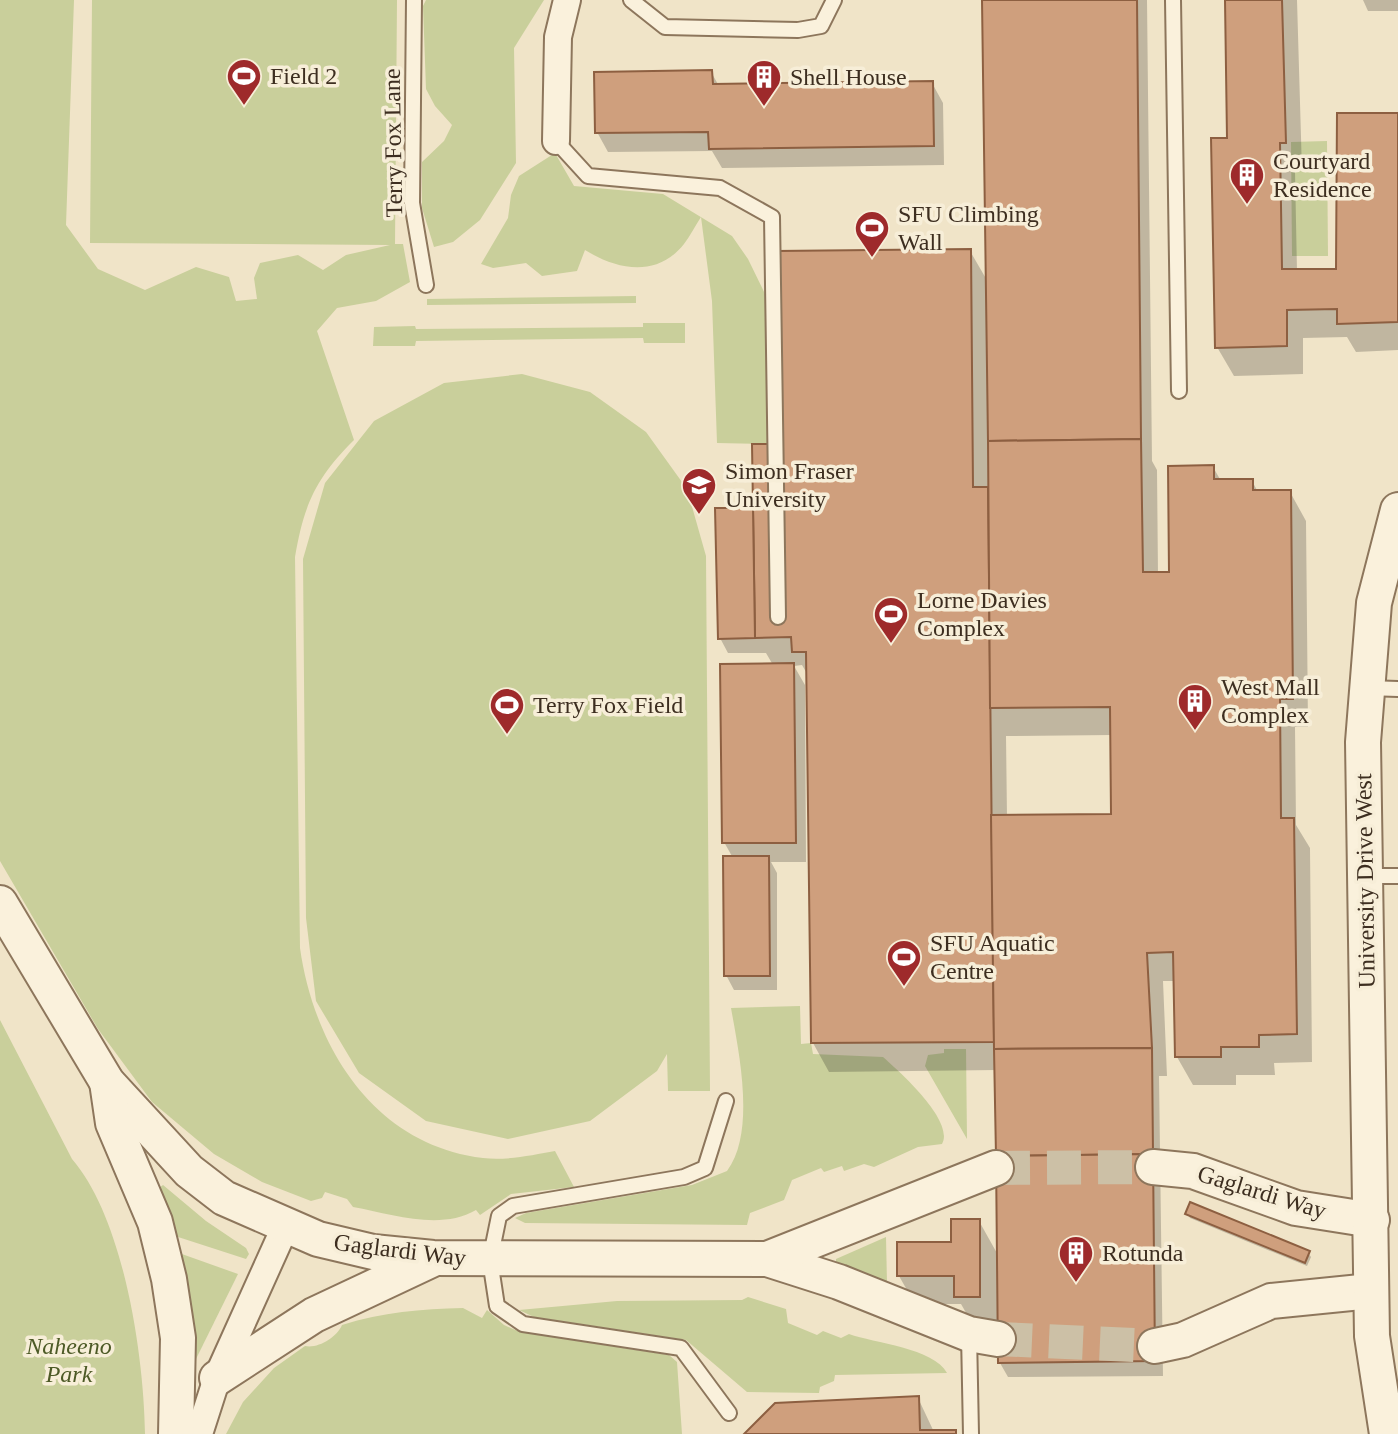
<svg xmlns="http://www.w3.org/2000/svg" width="1398" height="1434" font-family="'Times New Roman',serif">
  <style>
    .green { fill: #c9cf9b }
    .shadow { fill: #0003; fill-rule: evenodd }
    .building { fill: #cf9f7d; stroke: #8d5f41; stroke-width: 2 }
    .lines { fill: none; stroke-linecap: round; stroke-linejoin: round }
    .tertiary-tunnel { stroke: #ccc0a6; stroke-width: 34; stroke-dasharray: 34 17; stroke-linecap: butt }
    .service-casing { stroke: #8d765c; stroke-width: 18 }
    .minor-casing { stroke: #8d765c; stroke-width: 30 }
    .tertiary-casing { stroke: #8d765c; stroke-width: 38 }
    .service { stroke: #faf1dc; stroke-width: 14 }
    .minor { stroke: #faf1dc; stroke-width: 26 }
    .tertiary { stroke: #faf1dc; stroke-width: 34 }
    .labels { text-anchor: middle; stroke-width: 7; stroke-linejoin: round; paint-order: stroke }
    .poi-label { font-size: 24px; fill: #3d2e20; stroke: #f7eed8; text-anchor: start }
    .street-label { font-size: 24px; fill: #3d2e20; stroke: #f7eed8 }
    .park-label { font-size: 24px; font-style: italic; fill: #4d5a26; stroke: #f7eed8 }
  </style>
  <rect width="100%" height="100%" fill="#f0e4c8"/>
  <g class="green">
    <path d="M0 0H74L66 225 98 269 145 290 196 267 229 277 236 301 257 299 254 278 260 263 298 255 323 270 346 255 390 245 90 243 92 0H397L395 244H403L410 282 376 301 337 308 317 331 354 440C316 478 304 504 295 557L300 948C314 1047 374 1145 483 1158 505 1161 533 1155 555 1151L574 1187 511 1194 480 1215 476 1210C440 1231 392 1214 353 1207L347 1199 325 1192 322 1198 311 1201 262 1182 214 1154 152 1102 98 1029 0 861Z"/>
    <polygon points="426,0 544,0 514,48 516,163 480,220 453,242 434,247 422,208 422,162 444,141 452,125 435,106 426,89 423,6"/>
    <polygon points="1327,141 1328,256 1292,256 1291,142"/>
    <path d="M555 153 574 186 663 194 732 236 748 259 767 298 768 444 717 443 712 301 701 217C695 226 690 236 684 244 657 278 617 270 585 250L577 271 542 276 526 263 493 268 481 264 508 218 511 195 519 176Z"/>
    <polygon points="636,296 636,303 427,305 427,299"/>
    <polygon points="643,323 685,323 685,343 644,343 643,338 416,341 415,346 373,346 374,327 415,326 416,329 643,327"/>
    <polygon points="522,374 590,392 646,432 687,489 706,556 710,1091 668,1091 667,1054 657,1071 590,1121 508,1139 426,1121 359,1073 316,1001 306,918 303,559 325,483 374,421 444,383"/>
    <path d="M800 1006 801 1044 811 1043 813 1054 883 1057C900 1072 955 1121 942 1144L918 1147 874 1167 864 1164 844 1171 842 1166 824 1172 821 1168 792 1180 784 1200 750 1213 747 1225 525 1223 515 1218 526 1213 692 1185 727 1171C756 1132 739 1053 731 1008Z"/>
    <path d="M0 1020 72 1159C124 1219 144 1356 145 1434H0Z"/>
    <polygon points="944,1049 966,1049 967,1139 925,1066 928,1055 944,1053"/>
    <polygon points="163,1185 206,1221 246,1248 249,1254 246,1259 175,1236 159,1188"/>
    <polygon points="886,1237 887,1283 836,1263 836,1259"/>
    <polygon points="179,1253 238,1274 195,1361 194,1361"/>
    <path d="M748 1297 786 1309 788 1323 817 1335 823 1331 841 1338 849 1334C874 1343 934 1348 947 1373L835 1375 834 1381 820 1387 819 1393 747 1392 686 1340 534 1317 519 1310 617 1301 742 1300Z"/>
    <path d="M463 1308 482 1318 487 1310 504 1325 520 1332 669 1355 677 1362 682 1434H226L243 1402 274 1368 305 1346C318 1349 337 1337 342 1325 383 1312 421 1309 463 1308Z"/>
  </g>
  <g class="shadow">
    <path d="M984 0H1147L1152 461 1157 470 1158 574H1171L1213 467 1221 481H1252L1258 492H1290L1306 521 1308 727H1295L1296 825 1310 848 1312 1062 1274 1063 1275 1075H1236V1085H1193L1177 1057 1176 981H1163L1167 1076H1159L1163 1376 1008 1377 1000 1363 999 1325H973L961 1304H915L899 1276 953 1244 979 1221 998 1255 997 1070 829 1072 813 1043 809 677 802 665 794 666 805 685 806 862H771L777 873V990H734L726 975 733 858 724 842 773 665 766 653H728L720 638 755 510 780 446 970 251 988 282ZM1112 735 1113 816 1007 817 1006 736Z"/>
    <polygon points="1227,0 1297,0 1302,171 1295,171 1297,271 1338,271 1398,115 1398,350 1356,352 1347,337 1303,338 1303,374 1234,376 1217,347 1229,140"/>
    <polygon points="1363,0 1398,0 1398,11 1368,11"/>
    <polygon points="711,72 719,86 932,83 943,103 944,165 722,168 712,151 608,152 597,132"/>
    <polygon points="1187,1213 1308,1253 1311,1257 1307,1266 1190,1218"/>
    <polygon points="918,1398 934,1432 955,1434 747,1434"/>
  </g>
  <g class="building">
    <polygon points="982,0 1137,0 1141,439 988,441"/>
    <polygon points="1225,0 1282,0 1286,143 1280,143 1282,269 1336,269 1337,113 1398,113 1398,322 1337,324 1337,309 1287,310 1287,346 1215,348 1211,138 1227,138"/>
    <polygon points="712,70 713,84 933,81 934,146 709,149 708,132 595,133 594,72"/>
    <polygon points="971,249 973,487 988,487 994,1042 811,1043 806,652 792,652 791,637 755,638 752,444 778,444 776,251"/>
    <polygon points="1141,439 1143,572 1169,572 1168,466 1214,465 1214,479 1253,479 1253,490 1291,490 1293,699 1280,699 1281,818 1294,818 1297,1034 1259,1035 1259,1047 1221,1047 1221,1057 1175,1057 1173,952 1147,953 1152,1048 994,1049 991,815 1111,814 1110,707 990,708 988,441"/>
    <polygon points="715,508 753,508 755,638 718,639"/>
    <polygon points="794,663 796,843 722,843 720,664"/>
    <polygon points="723,856 769,856 770,976 724,976"/>
    <polygon points="1152,1048 1153,1154 996,1156 994,1049"/>
    <polygon points="1153,1154 1155,1361 998,1363 996,1156"/>
    <polygon points="1190,1202 1310,1251 1305,1263 1185,1214"/>
    <polygon points="951,1219 980,1219 980,1297 954,1297 954,1276 897,1276 897,1242 951,1242"/>
    <polygon points="919,1396 920,1430 956,1430 956,1434 744,1434 775,1403"/>
  </g>
  <g class="lines">
    <g class="tertiary-tunnel">
      <polyline points="996,1168 1153,1167"/>
      <polyline points="998,1339 1155,1346"/>
    </g>
    <g class="service-casing">
      <g id="service">
        <polyline points="414,0 412,203 426,285"/>
        <polyline points="631,0 665,27 798,30 821,26 834,0"/>
        <polyline points="1173,0 1179,391"/>
        <polyline points="556,141 588,176 720,188 772,217 778,617"/>
        <polyline points="1367,688 1398,689"/>
        <polyline points="1366,876 1398,876"/>
        <polyline points="726,1101 705,1168 684,1177 513,1206 499,1216 490,1260 497,1306 523,1324 681,1348 729,1413"/>
        <polyline points="969,1334 971,1434"/>
      </g>
    </g>
    <g class="minor-casing">
      <g id="minor">
        <polyline points="556,141 558,37 567,0"/>
        <polyline points="199,1434 217,1378 286,1225"/>
      </g>
    </g>
    <g class="tertiary-casing">
      <g id="tertiary">
        <polyline points="0,903 107,1082 189,1171 224,1198 318,1239 373,1252 433,1258 767,1259 839,1282 969,1334 998,1339"/>
        <polyline points="107,1082 113,1123 155,1222 169,1279 178,1338 176,1434"/>
        <polyline points="1153,1167 1193,1171 1296,1208 1372,1220"/>
        <polyline points="767,1259 996,1168"/>
        <polyline points="1155,1346 1183,1340 1271,1301 1371,1291"/>
        <polyline points="217,1378 314,1315 433,1259"/>
        <polyline points="1387,1434 1372,1336 1363,742 1374,603 1398,510"/>
      </g>
    </g>
    <use href="#service" class="service"/>
    <use href="#minor" class="minor"/>
    <use href="#tertiary" class="tertiary"/>
  </g>
  <defs>
    <g id="stadium-pin" transform="scale(1.8)"><path d="M0 17L-7.5 6A9.5 9.5 0 1 1 7.5 6Z" fill="#9e2a2b" stroke="#f7eed8"/><path d="M0-5a6.5 5 0 1 0 0 10a6.5 5 0 1 0 0-10ZM-3.5-1.8h7v3.6h-7Z" fill="#fff"/></g>
    <g id="building-pin" transform="scale(1.8)"><path d="M0 17L-7.5 6A9.5 9.5 0 1 1 7.5 6Z" fill="#9e2a2b" stroke="#f7eed8"/><path d="M-4-6H4V6H1V3H-1V6H-4ZM-2.5-4.3h1.7v1.8h-1.7ZM.8-4.3h1.7v1.8H.8ZM-2.5-1h1.7V.8h-1.7ZM.8-1h1.7V.8H.8Z" fill="#fff"/></g>
    <g id="university-pin" transform="scale(1.8)"><path d="M0 17L-7.5 6A9.5 9.5 0 1 1 7.5 6Z" fill="#9e2a2b" stroke="#f7eed8"/><path d="M0-5L7-2L0 1L-7-2ZM-4 1L0 2.5L4 1V4Q0 6-4 4Z" fill="#fff"/></g>
  </defs>
  <g fill-rule="evenodd">
    <use href="#stadium-pin" x="244" y="76"/>
    <use href="#building-pin" x="764" y="77"/>
    <use href="#building-pin" x="1247" y="175"/>
    <use href="#stadium-pin" x="872" y="228"/>
    <use href="#university-pin" x="699" y="485"/>
    <use href="#stadium-pin" x="891" y="614"/>
    <use href="#building-pin" x="1195" y="701"/>
    <use href="#stadium-pin" x="507" y="705"/>
    <use href="#stadium-pin" x="904" y="957"/>
    <use href="#building-pin" x="1076" y="1253"/>
  </g>
  <g class="labels">
    <g class="poi-label">
      <text x="270" y="84">Field 2</text>
      <text x="790" y="85">Shell House</text>
      <text x="1273" y="169">Courtyard<tspan x="1273" dy="28">Residence</tspan></text>
      <text x="898" y="222">SFU Climbing<tspan x="898" dy="28">Wall</tspan></text>
      <text x="725" y="479">Simon Fraser<tspan x="725" dy="28">University</tspan></text>
      <text x="917" y="608">Lorne Davies<tspan x="917" dy="28">Complex</tspan></text>
      <text x="1221" y="695">West Mall<tspan x="1221" dy="28">Complex</tspan></text>
      <text x="533" y="713">Terry Fox Field</text>
      <text x="930" y="951">SFU Aquatic<tspan x="930" dy="28">Centre</tspan></text>
      <text x="1102" y="1261">Rotunda</text>
    </g>
    <g class="street-label">
      <text transform="translate(393 143) rotate(-91)" y="8">Terry Fox Lane</text>
      <text transform="translate(1365 881) rotate(-91)" y="8">University Drive West</text>
      <text transform="translate(1262 1192) rotate(17)" y="8">Gaglardi Way</text>
      <text transform="translate(400 1250) rotate(7)" y="8">Gaglardi Way</text>
    </g>
    <g class="park-label">
      <text x="69" y="1354">Naheeno<tspan x="69" dy="28">Park</tspan></text>
    </g>
  </g>
</svg>
